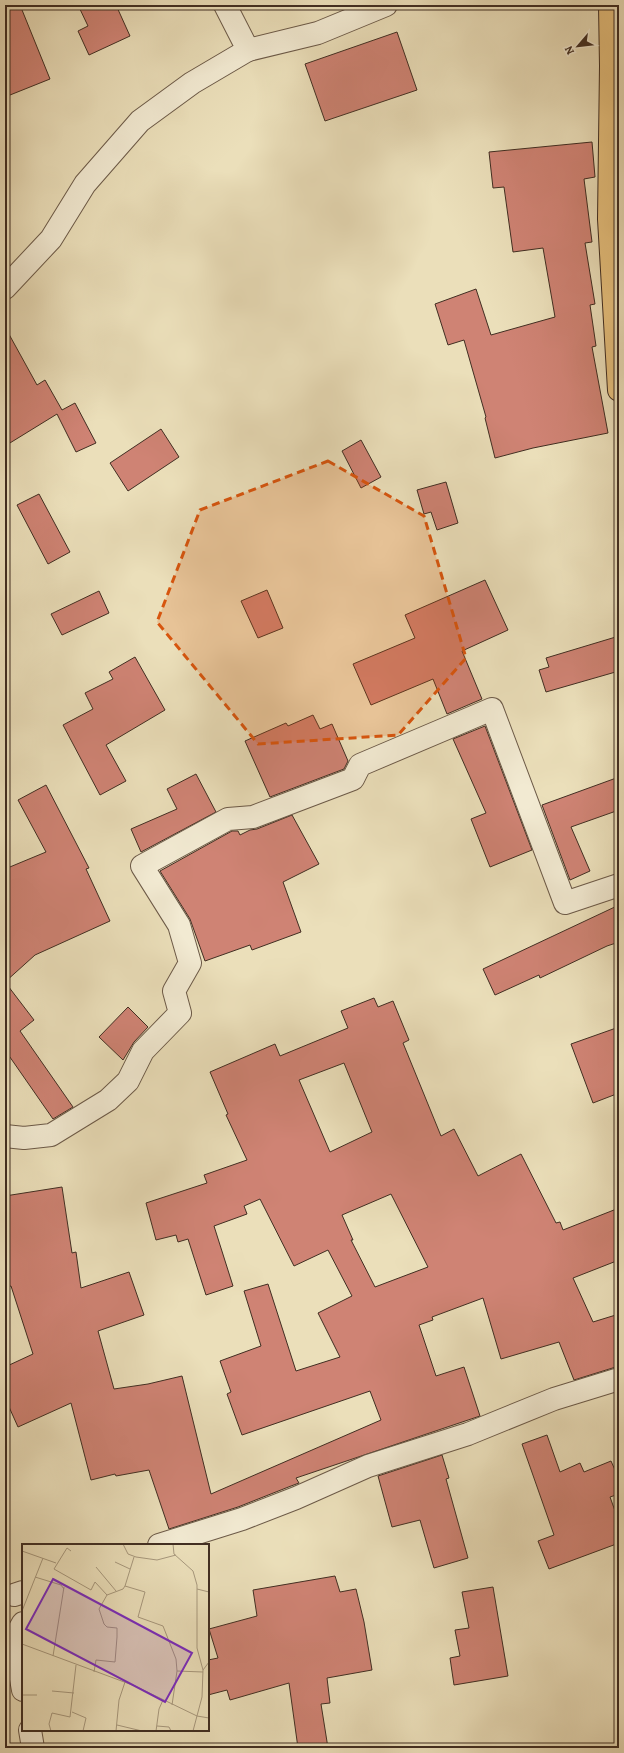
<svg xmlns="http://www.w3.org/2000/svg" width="624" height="1753" font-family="Alegreya,serif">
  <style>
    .building { fill: #cf8374; stroke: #412e22; fill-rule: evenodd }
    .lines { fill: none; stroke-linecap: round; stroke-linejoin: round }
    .minor-casing { stroke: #6c5a48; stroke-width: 24 }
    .major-casing { stroke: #412e22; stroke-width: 24 }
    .minor { stroke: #f2ead2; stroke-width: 22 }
    .major { stroke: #e6c07d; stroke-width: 22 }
    .marked { fill: #d7550e; fill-opacity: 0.2; stroke: #d7550e; stroke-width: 3; stroke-dasharray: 8 5; stroke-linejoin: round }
    .inset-road { fill: none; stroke: #a7987d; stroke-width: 1 }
    .view { fill: #7b2cbf; fill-opacity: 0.15; stroke: #7b2cbf; stroke-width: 2 }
    .inset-edge { fill: none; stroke: #412e22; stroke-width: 2 }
  </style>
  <rect width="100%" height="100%" fill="#ebdfba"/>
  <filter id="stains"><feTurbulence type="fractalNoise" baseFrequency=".005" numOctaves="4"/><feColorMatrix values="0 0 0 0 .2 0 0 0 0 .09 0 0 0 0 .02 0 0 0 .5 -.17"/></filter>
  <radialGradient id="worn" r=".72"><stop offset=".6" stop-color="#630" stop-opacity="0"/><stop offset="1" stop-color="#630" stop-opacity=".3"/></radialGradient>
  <g class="building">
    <polygon points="5,5 20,5 50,79 5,97"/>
    <polygon points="78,5 116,5 130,36 89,55 78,31 88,26"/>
    <polygon points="397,32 417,90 325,121 305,64"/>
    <polygon points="592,142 595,177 584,179 592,242 585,243 595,304 590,305 596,346 592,347 608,433 533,448 495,458 485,418 486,417 464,340 448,345 435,304 476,289 491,335 555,317 543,248 513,252 504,187 493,188 489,152"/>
    <polygon points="5,327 37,385 45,380 62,410 75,403 96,443 76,452 57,414 5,446"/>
    <polygon points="161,429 179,457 128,491 110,463"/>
    <polygon points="361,440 381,477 361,488 342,451"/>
    <polygon points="446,482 458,523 437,530 431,512 424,514 417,490"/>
    <polygon points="39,494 70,552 48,564 17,505"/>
    <polygon points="485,580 508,630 462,651 482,699 447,714 433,679 371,705 353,664 415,638 405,615"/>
    <polygon points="267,590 283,628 258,638 241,601"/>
    <polygon points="99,591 109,613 62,635 51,614"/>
    <polygon points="619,636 619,671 546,692 539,670 549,667 546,658"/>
    <polygon points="135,657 165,710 106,745 126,781 100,795 63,725 93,709 85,693 113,679 109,672"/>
    <polygon points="313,715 320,729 332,724 348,761 344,769 270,797 245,741 286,723 288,726"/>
    <polygon points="485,726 532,850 490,867 471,819 486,813 453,739"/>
    <polygon points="196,774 216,812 141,852 131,829 177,809 167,789"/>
    <polygon points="619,777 619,810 571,827 590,871 570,880 542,805"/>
    <polygon points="46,785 89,868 86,869 110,921 35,955 5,982 5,869 46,852 18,800"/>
    <polygon points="292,815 319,864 283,882 301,932 252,950 250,945 205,961 190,919 160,871 232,831 238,831 240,835 250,830 257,829"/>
    <polygon points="619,905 619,942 607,946 540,978 539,975 495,995 483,969"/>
    <polygon points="5,982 34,1020 20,1031 73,1107 53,1119 5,1050"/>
    <path d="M374 998 378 1007 393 1001 409 1040 403 1043 441 1136 454 1129 478 1176 521 1154 556 1223 560 1222 563 1230 619 1208V1260L573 1278 593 1322 619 1314V1366L574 1380 559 1342 501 1359 483 1298 432 1317 433 1320 419 1325 436 1376 464 1367 480 1416 296 1478 299 1483 291 1486 238 1507 169 1529 149 1470 116 1476 115 1474 91 1480 71 1403 18 1427 5 1398V1367L33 1354 11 1286 5 1287V1196L62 1187 72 1253 76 1252 81 1288 129 1272 144 1315 98 1331 114 1389 148 1384 182 1376 211 1494 381 1420 370 1391 242 1435 227 1394 231 1392 220 1361 261 1346 244 1291 268 1284 296 1371 340 1357 318 1313 352 1296 328 1250 294 1266 260 1199 244 1206 247 1214 214 1226 233 1286 206 1295 188 1239 178 1242 176 1235 156 1240 146 1203 207 1183 204 1175 247 1160 226 1115 228 1114 210 1072 275 1044 280 1056 348 1028 341 1011ZM344 1063 372 1132 330 1152 299 1080ZM391 1194 428 1267 375 1287 351 1240H353L342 1215Z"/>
    <polygon points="128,1007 148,1027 134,1042 123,1060 99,1037"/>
    <polygon points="619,1027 619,1093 593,1103 571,1044"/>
    <polygon points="547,1435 560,1472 580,1463 584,1472 611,1461 619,1479 619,1494 610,1497 619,1522 619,1543 549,1569 538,1541 554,1535 522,1444"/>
    <polygon points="442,1455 449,1478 446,1479 468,1558 434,1568 420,1520 392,1527 378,1476"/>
    <polygon points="335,1576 340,1592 356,1589 364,1622 372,1670 327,1678 330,1703 321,1704 328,1748 298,1748 289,1683 230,1700 227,1690 208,1695 208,1660 218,1658 209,1629 257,1616 253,1590"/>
    <polygon points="493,1587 508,1676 454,1685 450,1658 460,1656 455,1630 469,1628 462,1592"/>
  </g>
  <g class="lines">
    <g class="minor-casing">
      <g id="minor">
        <polyline points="248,50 318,33 386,5"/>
        <polyline points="5,288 51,239 85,184 140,121 192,83 248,50 225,5"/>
        <polyline points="5,1136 24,1138 51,1135 108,1100 128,1081 143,1051 180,1013 174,991 190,963 179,925 142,866 228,819 253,817 353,779 360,765 492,709 565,903 619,885"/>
        <polyline points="159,1545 242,1519 296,1498 368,1466 468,1434 554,1399 619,1379"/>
        <polyline points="14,1595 23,1592"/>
        <polyline points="23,1623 14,1639 23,1690"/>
        <polyline points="30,1730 33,1748"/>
      </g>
    </g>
    <g class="major-casing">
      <polyline id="major" points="610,5 611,66 609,219 619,390"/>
    </g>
    <use href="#minor" class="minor"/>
    <use href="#major" class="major"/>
  </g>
  <path class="marked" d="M328 461 424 516 466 658 398 735 258 744 157 622 200 510Z"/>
  <g transform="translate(22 1544)">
    <rect width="187" height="187" fill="#ebdfba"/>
    <path class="inset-road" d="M101 0 106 10 114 13 135 16 154 11M151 0 152 10 171 27 175 41V104L181 126M0 7 34 19M49 7 45 4 32 25 69 46 73 38 85 51M93 18 108 25M74 23 94 47M13 33 39 41 42 45M103 42 112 13M175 45 187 48M0 67 21 14M0 100 113 142 175 172 187 174M31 112 42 43M72 128 74 116 93 118 95 93V84L85 83 82 80 77 65 85 51 101 45 103 42 123 48 116 73 141 82 154 115 155 127 181 128M30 147 52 149M0 151H15M150 161 155 127M50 168 64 174 61 187M95 181 120 187M135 182 147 183 149 187M29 187 27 180 30 169 48 173 54 121M94 187 97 156 103 138M134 187 137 165 141 156M171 187 180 153 181 126 187 118"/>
    <path class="view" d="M31 35 170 109 143 158 4 85Z"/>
    <rect width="187" height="187" class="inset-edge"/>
  </g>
  <rect width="624" height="1753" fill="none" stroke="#ebdfba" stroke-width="20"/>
  <rect x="6" y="6" width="612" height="1741" fill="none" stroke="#412e22" stroke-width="2"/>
  <rect x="10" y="10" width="604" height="1733" fill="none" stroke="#412e22"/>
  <g transform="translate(578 46) rotate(242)" stroke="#f2ead2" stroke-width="3" paint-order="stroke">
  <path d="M0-3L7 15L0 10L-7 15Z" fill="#412e22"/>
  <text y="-6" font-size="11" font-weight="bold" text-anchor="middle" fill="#412e22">N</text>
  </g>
  <rect width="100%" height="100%" filter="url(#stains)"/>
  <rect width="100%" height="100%" fill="url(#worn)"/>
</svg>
